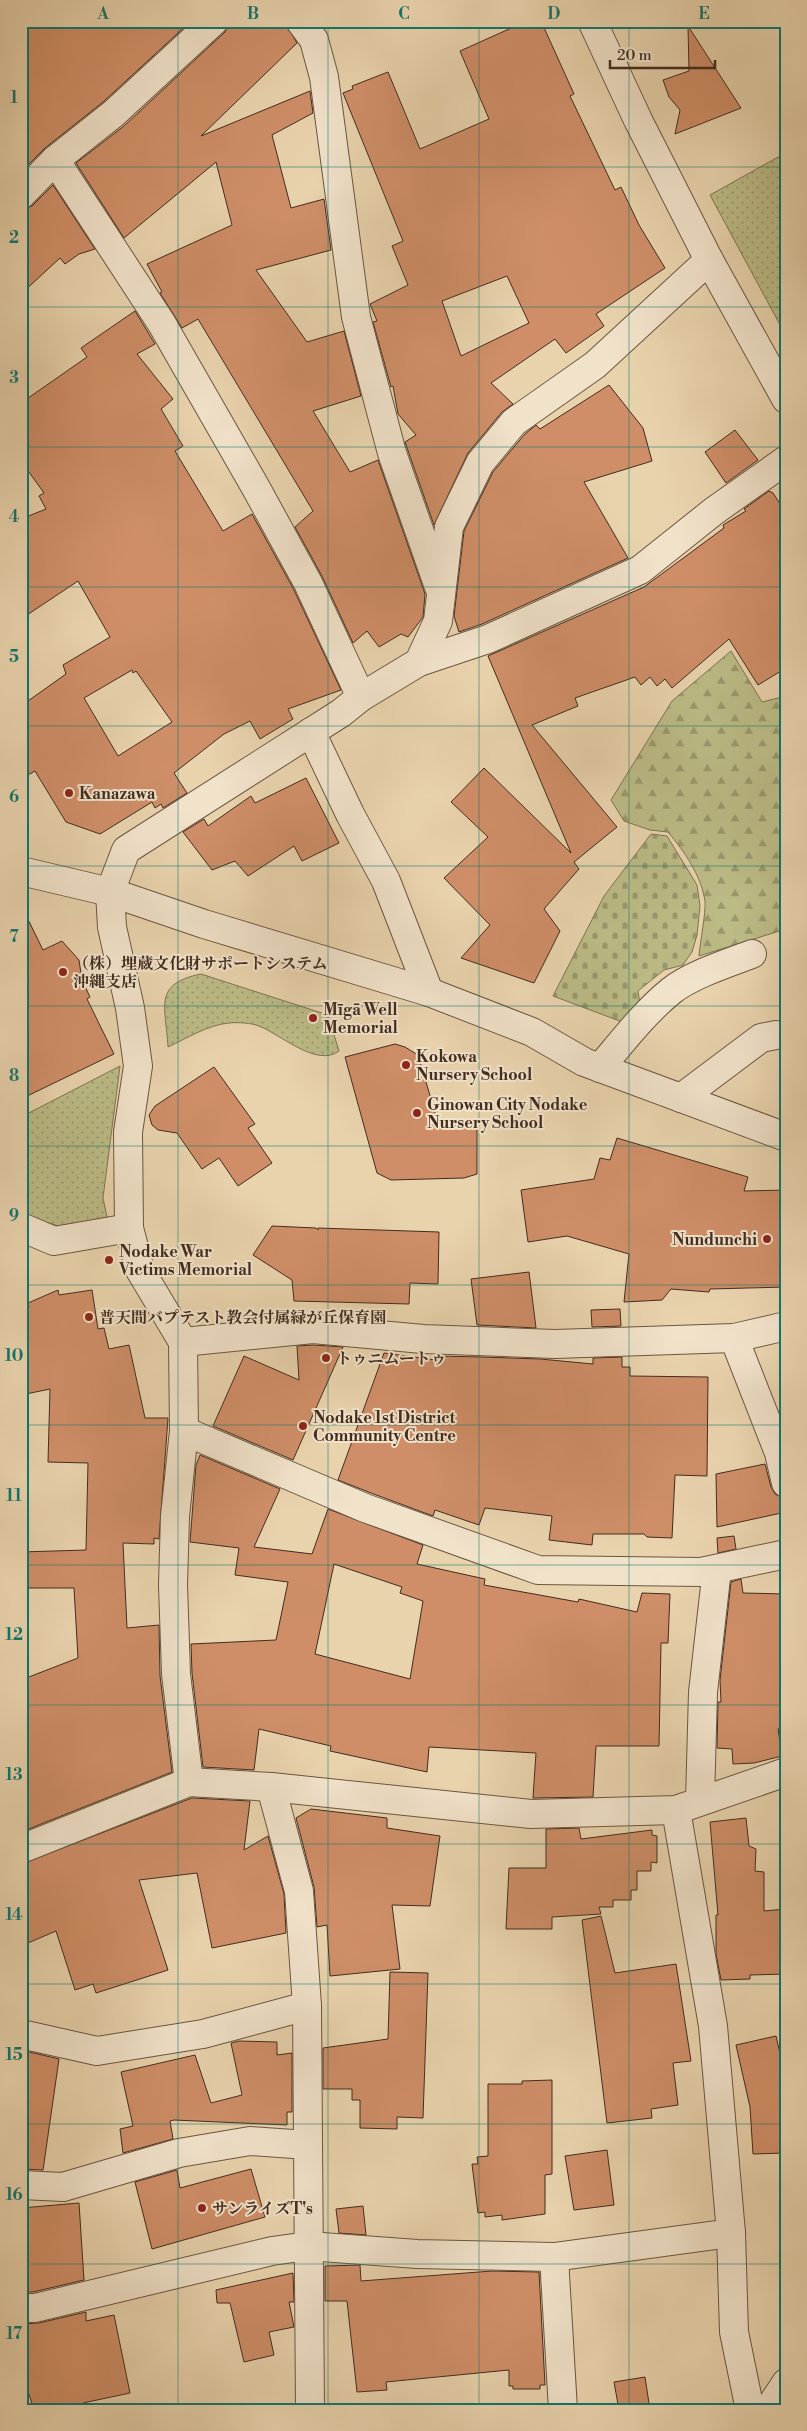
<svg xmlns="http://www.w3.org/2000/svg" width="807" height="2431" font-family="'Libre Bodoni','Noto Serif JP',serif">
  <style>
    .forest { fill: url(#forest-firs); stroke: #7e7452 }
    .cemetery { fill: url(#cemetery-stones); stroke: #7e7452 }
    .park { fill: url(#park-dots); stroke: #7e7452 }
    .building { fill: #cf8e68; stroke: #412c1f; fill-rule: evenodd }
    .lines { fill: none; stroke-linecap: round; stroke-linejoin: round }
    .minor-casing { stroke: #6b5642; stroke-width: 30 }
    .minor { stroke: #f1e2ca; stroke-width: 28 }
    .grid { fill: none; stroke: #0f766e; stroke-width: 1; stroke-opacity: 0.55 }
    .poi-dot { fill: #8f2418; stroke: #f1e2ca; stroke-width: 2 }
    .labels { text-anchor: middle; stroke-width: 4; stroke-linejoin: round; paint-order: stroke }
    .poi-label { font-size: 16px; font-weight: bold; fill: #412c1f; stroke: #f1e2ca; text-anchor: start }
    .neatline { fill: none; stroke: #0f766e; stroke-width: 2 }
    .grid-label { font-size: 16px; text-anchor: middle; font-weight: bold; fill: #0f766e }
  </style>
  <defs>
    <pattern id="forest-firs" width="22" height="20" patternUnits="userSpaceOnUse" patternTransform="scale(1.25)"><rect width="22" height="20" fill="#bbbb86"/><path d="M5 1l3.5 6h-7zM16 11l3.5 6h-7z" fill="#9a986d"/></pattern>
    <pattern id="cemetery-stones" width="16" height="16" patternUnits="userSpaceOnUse" patternTransform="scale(1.25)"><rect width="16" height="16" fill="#bbbb86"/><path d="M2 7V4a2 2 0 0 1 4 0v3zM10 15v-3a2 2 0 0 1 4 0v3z" fill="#9a986d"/></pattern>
    <pattern id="park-dots" width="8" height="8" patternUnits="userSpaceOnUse" patternTransform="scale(1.25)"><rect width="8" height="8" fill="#bbbb86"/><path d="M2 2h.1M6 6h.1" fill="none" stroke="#9a986d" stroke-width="1.8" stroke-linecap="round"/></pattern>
  </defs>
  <rect width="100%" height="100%" fill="#e9d3ad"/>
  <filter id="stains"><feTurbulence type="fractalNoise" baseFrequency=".004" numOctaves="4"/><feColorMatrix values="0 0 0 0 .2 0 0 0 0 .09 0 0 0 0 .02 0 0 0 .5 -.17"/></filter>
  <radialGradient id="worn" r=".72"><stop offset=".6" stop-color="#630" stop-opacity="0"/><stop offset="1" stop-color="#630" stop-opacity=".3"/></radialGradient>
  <path class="forest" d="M731 651 762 702 786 696V929L699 956C700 942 706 913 705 901 701 875 684 851 668 832L650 830 624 821 611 800 672 701Z"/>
  <polygon class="cemetery" points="651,834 667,836 697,885 700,906 697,935 692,952 683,965 664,970 638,991 640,1004 625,1023 553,996 604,896"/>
  <g class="park">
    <polygon points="786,149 786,336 710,195 780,156"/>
    <path d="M201 974 328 1015 339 1051C317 1068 280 1034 259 1026 252 1023 237 1022 229 1023 208 1025 187 1038 168 1047 166 1007 152 984 201 974Z"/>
    <polygon points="120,1066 103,1198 107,1217 68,1229 21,1214 21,1117"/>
  </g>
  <g class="building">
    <polygon points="21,21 191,21 103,102 45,148 21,172"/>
    <polygon points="229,21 284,21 297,43 201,136 310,91 313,113 272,135 291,208 324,199 331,250 256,270 307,342 344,331 361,396 313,411 350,472 378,460 425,594 423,617 408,637 401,634 379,647 367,631 353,643 322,576 295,527 313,511 198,319 182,328 160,293 162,292 147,264 232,225 216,162 124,238 76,163 124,126 225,32"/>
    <path d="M527 21H541L574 94 570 96 615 190 621 187 639 225 665 268 596 314 604 326 566 353 555 339 491 383 513 404 502 412 468 453 434 525 405 442 416 435 398 414 393 386 391 387 373 322 377 321 370 304 408 285 392 246 403 241 343 93 353 89 352 86 388 72 420 149 489 119 460 51ZM507 276 529 323 461 356 442 301Z"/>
    <polygon points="688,26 741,108 675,134 680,110 669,97 663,80 689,71"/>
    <polygon points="53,185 95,249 79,254 65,264 60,258 21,294 21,210 32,206"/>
    <path d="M135 311 155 344 137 354 173 399 161 409 183 446 175 451 223 531 252 514 294 590 341 690 288 709 293 719 260 739 250 721 224 734 174 773 187 793 163 808 161 804 155 808 152 802 100 834 66 822 35 771 21 779V706L66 674 63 665 110 637 78 581 21 619V519L46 509 39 496 44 493 21 461V403L87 357 81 348ZM132 670 133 673 136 671 172 722 118 756 84 698Z"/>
    <polygon points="609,385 643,428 652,461 584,482 628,558 482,624 459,632 454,616 464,531 493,472 525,434 536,425 540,429"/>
    <polygon points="735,430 758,460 726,483 705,452"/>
    <polygon points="769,491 773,493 786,513 786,668 758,685 729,639 672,688 665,679 657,686 650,677 641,685 635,677 575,698 578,706 532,725 617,827 574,862 579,869 544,909 560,931 534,983 461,958 490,925 444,878 488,837 451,802 484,768 571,853 488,656 644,587 724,528 723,525 746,511 744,509"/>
    <polygon points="306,778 339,843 302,861 294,846 248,876 235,861 212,870 183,832 204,819 208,826 251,796 255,803"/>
    <polygon points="21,905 43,950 62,941 79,960 82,980 90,997 87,999 114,1054 21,1099"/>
    <polygon points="395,1044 405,1047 418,1055 439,1126 477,1126 477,1174 464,1178 391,1180 377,1173 345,1057"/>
    <polygon points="214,1067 255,1124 248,1128 272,1163 238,1186 219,1158 202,1169 177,1133 158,1130 152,1125 149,1115 155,1106"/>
    <polygon points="617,1138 748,1177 744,1191 786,1190 786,1287 710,1289 709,1292 671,1289 662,1300 624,1302 629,1254 567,1236 528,1242 521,1190 594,1179 600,1158 610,1160"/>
    <polygon points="272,1226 316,1228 318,1230 318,1228 439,1232 438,1284 410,1283 409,1304 294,1301 292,1280 253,1255"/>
    <polygon points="529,1272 536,1328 477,1325 471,1279"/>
    <polygon points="58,1290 59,1295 92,1290 98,1329 104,1328 109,1349 129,1345 145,1418 168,1418 159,1539 154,1538 154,1544 123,1543 127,1628 159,1625 160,1676 172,1772 21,1832 21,1680 78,1658 74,1588 21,1588 21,1552 86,1550 88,1463 48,1462 50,1389 21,1395 21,1309 29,1308 28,1303"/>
    <polygon points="620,1309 621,1326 592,1327 591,1310"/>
    <polygon points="313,1345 343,1347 293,1460 213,1426 244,1356 299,1380 297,1346"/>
    <polygon points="384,1353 436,1360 437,1356 481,1357 540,1359 593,1364 593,1358 622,1357 622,1367 630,1367 630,1376 708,1377 707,1476 675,1475 672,1538 647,1537 644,1534 593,1534 592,1545 549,1540 552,1516 485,1508 479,1525 435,1510 433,1516 371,1493 338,1480"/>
    <path d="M200 1455 280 1489 254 1547 312 1554 328 1509 423 1545 417 1564 485 1579 484 1585 578 1602 579 1599 637 1612 642 1593 670 1594 668 1643H661L659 1746H596L593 1797 533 1798 536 1753 429 1747 427 1772 330 1751 331 1746 259 1729 254 1770 203 1767 192 1673 191 1644 276 1640 288 1582 235 1575 239 1548 190 1542 196 1465ZM334 1564 402 1587 400 1593 423 1601 410 1679 315 1654Z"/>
    <polygon points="765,1464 771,1487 775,1494 783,1498 786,1512 717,1527 716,1474"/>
    <polygon points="734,1536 736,1549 718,1553 717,1538"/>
    <polygon points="741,1579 743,1593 786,1594 786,1729 778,1729 782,1756 754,1763 733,1764 732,1749 717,1748 718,1702 721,1702 720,1680 731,1582"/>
    <polygon points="192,1798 250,1801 244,1850 268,1836 284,1894 286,1933 212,1948 197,1873 139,1880 168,1970 96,1993 93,1984 75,1990 56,1931 21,1946 21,1864"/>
    <polygon points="311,1809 387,1818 387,1828 440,1836 430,1906 392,1905 400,1969 330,1976 327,1925 317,1927 314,1887 296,1818"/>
    <polygon points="746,1818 749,1846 756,1849 755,1871 764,1872 764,1911 786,1909 786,1974 750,1975 750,1979 721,1980 716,1954 716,1915 718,1915 710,1822"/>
    <polygon points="579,1828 581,1839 652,1830 652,1835 657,1836 657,1863 651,1862 651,1871 637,1871 637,1890 631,1890 631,1900 613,1900 613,1907 599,1907 601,1914 552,1917 552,1929 506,1929 509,1868 546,1868 546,1829"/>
    <polygon points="601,1916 615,1973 676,1964 691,2061 673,2063 678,2105 651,2109 652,2118 607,2123 582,1920"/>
    <polygon points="390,1972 428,1973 423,2118 397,2117 397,2129 360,2128 360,2100 352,2100 352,2089 323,2089 323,2048 388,2039"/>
    <polygon points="776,2036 786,2079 786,2153 753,2154 750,2107 736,2045"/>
    <polygon points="239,2041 277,2042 277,2055 292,2053 292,2112 287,2112 287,2125 174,2120 170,2121 173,2139 123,2153 120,2129 133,2126 121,2072 195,2055 211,2103 242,2095 231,2043"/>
    <polygon points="21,2050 59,2059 43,2170 21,2169"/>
    <polygon points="552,2080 552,2174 545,2175 545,2214 502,2220 502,2215 485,2217 485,2212 478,2213 472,2164 478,2164 477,2157 488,2156 488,2084 522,2084 522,2081"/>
    <polygon points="607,2150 614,2205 574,2210 565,2156"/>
    <polygon points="251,2169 265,2217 152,2249 135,2182 177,2170 180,2188"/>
    <polygon points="79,2203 84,2280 33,2292 21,2292 21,2208"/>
    <polygon points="363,2206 366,2235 339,2233 336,2209"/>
    <polygon points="360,2265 361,2281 492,2271 539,2272 545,2385 540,2385 540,2389 513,2389 513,2386 509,2386 509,2370 386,2382 387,2390 357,2392 347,2301 325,2301 325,2266"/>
    <polygon points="293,2273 294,2302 289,2302 294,2327 269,2332 274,2355 244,2362 230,2303 217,2303 216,2290"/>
    <polygon points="86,2312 86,2321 114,2315 130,2393 83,2403 85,2410 34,2410 26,2385 21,2386 21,2324 39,2323"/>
    <polygon points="645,2377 650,2410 619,2410 614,2382"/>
  </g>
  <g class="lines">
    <g class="minor-casing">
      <g id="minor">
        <polyline points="300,21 314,40 324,77 356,317 392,453 439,587"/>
        <polyline points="592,21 638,120 709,260 786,399"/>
        <polyline points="55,160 162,324 256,488 308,583 361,697"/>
        <polyline points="21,195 55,160 113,114 214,21"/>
        <polyline points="419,662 488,639 640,570 714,511 786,460"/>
        <polyline points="311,732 350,814 386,881 429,992"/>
        <polyline points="21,871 110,892 204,924 429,992 532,1032 584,1062 786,1137"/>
        <path d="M600 1068C622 1042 644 1013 671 991 691 975 728 963 752 954"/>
        <polyline points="681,1098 761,1038 776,1035"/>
        <polyline points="21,1227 54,1241 129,1228"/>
        <polyline points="734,1338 779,1453 786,1483"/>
        <polyline points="183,1342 313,1329 423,1339 555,1344 734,1338 786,1326"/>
        <polyline points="184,1431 365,1508 538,1570 701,1572 786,1554"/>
        <polyline points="189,1782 176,1674 173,1585 175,1516 184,1431 183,1342 140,1270 129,1228 128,1132 138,1066 130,1008 112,927 110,892 126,850 341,713 361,697 419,662 438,621 449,527 480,463 514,422 595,365 709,260"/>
        <polyline points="271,1787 299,1891 307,2006 310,2410"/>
        <polyline points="700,1801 703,1692 717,1569"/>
        <polyline points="676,1810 713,2026 731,2233 734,2332 750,2410"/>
        <polyline points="21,1849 189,1782 271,1787 531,1814 676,1810 786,1772"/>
        <polyline points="21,2034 97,2051 203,2034 307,2006"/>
        <polyline points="21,2185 63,2187 179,2153 250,2141 308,2145"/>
        <polyline points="554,2257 563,2410"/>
        <polyline points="21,2308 35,2308 272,2251 308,2246 417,2254 554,2257 731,2233"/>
        <polyline points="768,2410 786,2383"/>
      </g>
    </g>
    <use href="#minor" class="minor"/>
  </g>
  <path class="grid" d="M178 21V2410M328 21V2410M479 21V2410M629 21V2410M21 167H786M21 307H786M21 447H786M21 587H786M21 726H786M21 866H786M21 1006H786M21 1146H786M21 1285H786M21 1425H786M21 1565H786M21 1705H786M21 1844H786M21 1984H786M21 2124H786M21 2264H786"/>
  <g class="poi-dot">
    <circle cx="69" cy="793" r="5"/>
    <circle cx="63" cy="972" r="5"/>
    <circle cx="313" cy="1018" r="5"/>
    <circle cx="406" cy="1065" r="5"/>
    <circle cx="417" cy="1113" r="5"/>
    <circle cx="767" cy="1239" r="5"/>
    <circle cx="109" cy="1260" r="5"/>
    <circle cx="89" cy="1317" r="5"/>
    <circle cx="326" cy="1358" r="5"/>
    <circle cx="303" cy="1426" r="5"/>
    <circle cx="202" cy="2208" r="5"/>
  </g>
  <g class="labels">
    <g class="poi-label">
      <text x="79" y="799">Kanazawa</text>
      <text x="73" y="969">（株）埋蔵文化財サポートシステム<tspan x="73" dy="18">沖縄支店</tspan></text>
      <text x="323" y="1015">Mīgā Well<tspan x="323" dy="18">Memorial</tspan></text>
      <text x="416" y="1062">Kokowa<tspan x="416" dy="18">Nursery School</tspan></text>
      <text x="427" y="1110">Ginowan City Nodake<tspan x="427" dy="18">Nursery School</tspan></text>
      <text x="757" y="1245" text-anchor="end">Nundunchi</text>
      <text x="119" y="1257">Nodake War<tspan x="119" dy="18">Victims Memorial</tspan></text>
      <text x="99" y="1323">普天間バプテスト教会付属緑が丘保育園</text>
      <text x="336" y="1364">トゥニムートゥ</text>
      <text x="313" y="1423">Nodake 1st District<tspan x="313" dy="18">Community Centre</tspan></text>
      <text x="212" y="2214">サンライズT's</text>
    </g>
  </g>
  <rect width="807" height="2431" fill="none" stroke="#e9d3ad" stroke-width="55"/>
  <path d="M610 60v8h105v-8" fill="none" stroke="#412c1f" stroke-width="2.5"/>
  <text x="617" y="60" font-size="15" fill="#412c1f" stroke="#f1e2ca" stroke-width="4" paint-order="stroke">20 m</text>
  <rect x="28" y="28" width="752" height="2376" class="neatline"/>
  <g class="grid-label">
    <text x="103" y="19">A</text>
    <text x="253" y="19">B</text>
    <text x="404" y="19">C</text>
    <text x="554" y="19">D</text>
    <text x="704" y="19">E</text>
    <text x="14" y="103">1</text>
    <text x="14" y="243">2</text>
    <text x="14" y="383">3</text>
    <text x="14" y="522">4</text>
    <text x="14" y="662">5</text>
    <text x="14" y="802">6</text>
    <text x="14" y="942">7</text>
    <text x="14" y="1081">8</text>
    <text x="14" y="1221">9</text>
    <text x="14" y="1361">10</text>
    <text x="14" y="1501">11</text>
    <text x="14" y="1640">12</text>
    <text x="14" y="1780">13</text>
    <text x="14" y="1920">14</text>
    <text x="14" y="2060">15</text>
    <text x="14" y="2200">16</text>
    <text x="14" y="2339">17</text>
  </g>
  <rect width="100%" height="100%" filter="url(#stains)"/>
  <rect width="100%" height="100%" fill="url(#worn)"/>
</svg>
